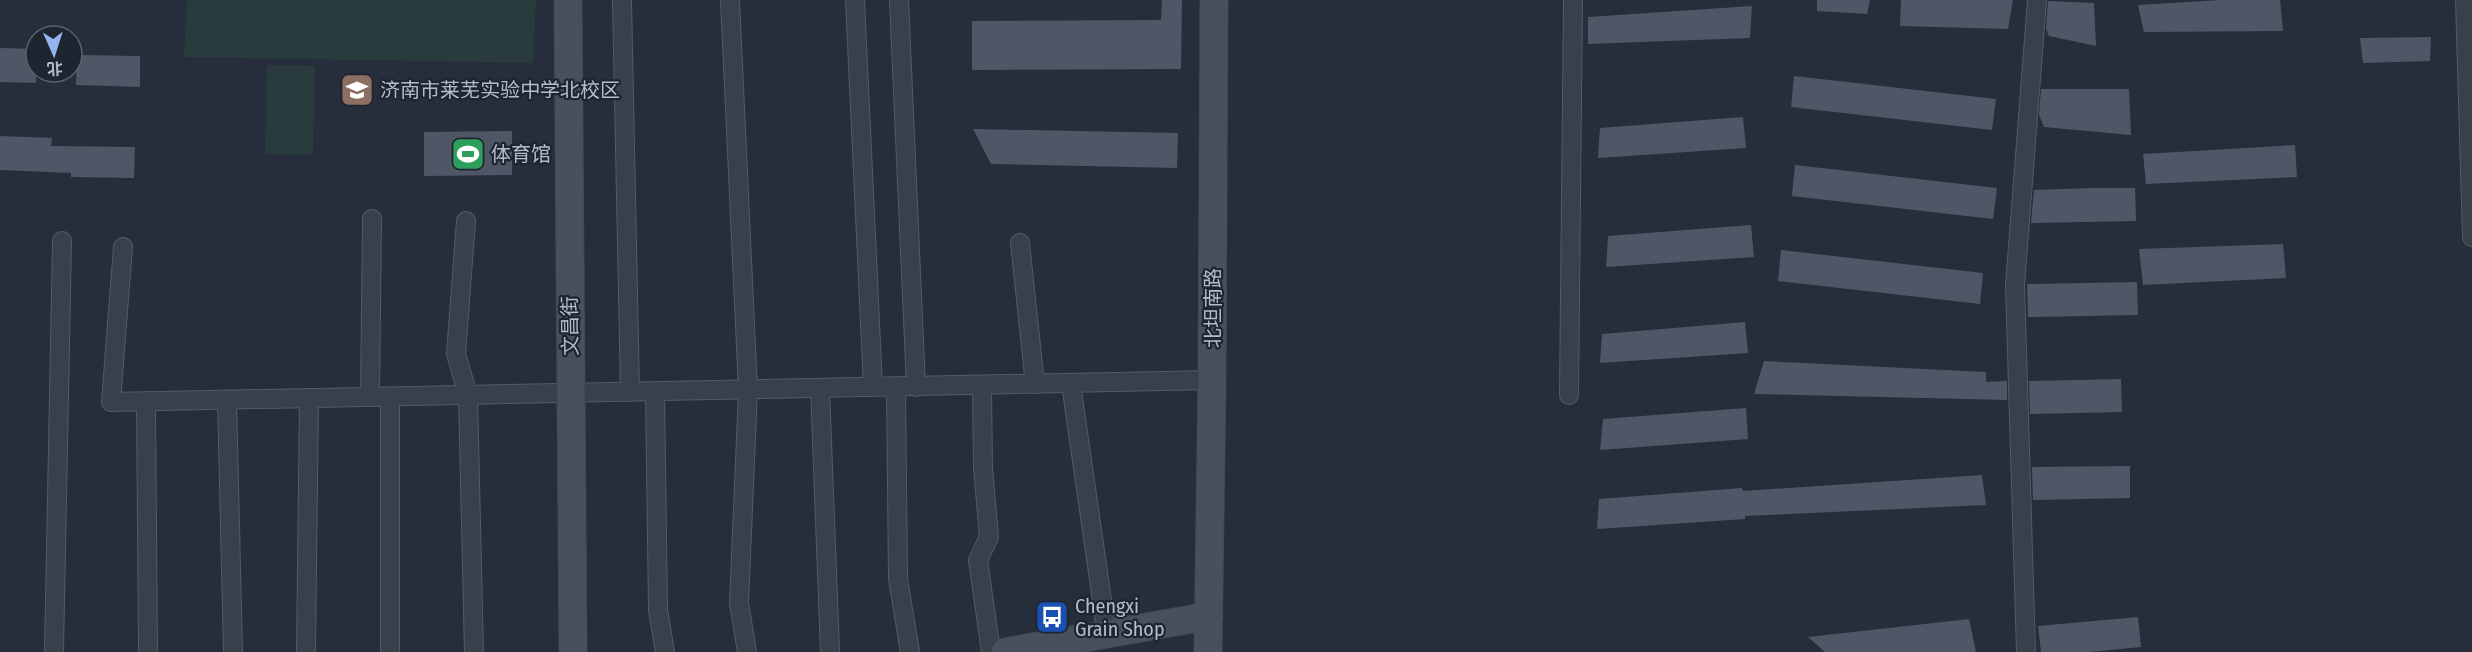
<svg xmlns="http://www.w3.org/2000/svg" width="2472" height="652" font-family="'Fira Sans Condensed','Noto Sans SC',sans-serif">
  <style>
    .pitch { fill: #293b3d }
    .building { fill: #4f5766 }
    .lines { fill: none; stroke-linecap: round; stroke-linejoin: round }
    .street-casing { stroke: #545b66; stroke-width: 20 }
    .secondary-casing { stroke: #424954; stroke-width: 29 }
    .street { stroke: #39404b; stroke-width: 18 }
    .secondary { stroke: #48505e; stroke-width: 27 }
    .labels { text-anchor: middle; stroke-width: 4.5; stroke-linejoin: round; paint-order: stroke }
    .poi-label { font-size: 20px; fill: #b5bcc7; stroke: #1f2530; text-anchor: start }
    .street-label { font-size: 20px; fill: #b5bcc7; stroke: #1f2530 }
  </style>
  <rect width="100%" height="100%" fill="#262e3b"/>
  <g class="pitch">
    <polygon points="187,0 536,0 533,63 184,57"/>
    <polygon points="267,65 315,66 313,155 265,154"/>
  </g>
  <g class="building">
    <polygon points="1162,0 1182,0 1181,69 972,70 972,21 1161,20"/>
    <polygon points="1817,0 1870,0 1867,14 1817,11"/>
    <polygon points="1901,0 2013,0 2008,29 1900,26"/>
    <polygon points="2220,0 2280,0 2283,31 2144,32 2138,5"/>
    <polygon points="2048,1 2094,3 2096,46 2049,36 2046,29"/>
    <polygon points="1752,6 1750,38 1588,44 1588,17"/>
    <polygon points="2431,37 2430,61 2363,63 2360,38"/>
    <polygon points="0,48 36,49 36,83 0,82"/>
    <polygon points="77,55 140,56 140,87 76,85"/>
    <polygon points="1794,76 1996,99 1992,130 1791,107"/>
    <polygon points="2041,89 2129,89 2131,135 2044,127 2039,115"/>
    <polygon points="1743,117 1746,148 1598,158 1600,128"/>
    <polygon points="973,129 1178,133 1177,168 991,164"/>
    <polygon points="512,131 512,175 424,176 424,132"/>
    <polygon points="0,136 52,138 51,146 135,147 134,178 71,177 71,173 0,170"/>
    <polygon points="2295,145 2297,177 2146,184 2143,154"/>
    <polygon points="1795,165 1997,188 1993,219 1792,196"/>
    <polygon points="2091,188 2135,188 2136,221 2031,223 2034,190"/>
    <polygon points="1751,225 1754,257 1606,267 1608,236"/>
    <polygon points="2283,244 2286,278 2143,285 2139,249"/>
    <polygon points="1781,250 1983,273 1980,304 1778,281"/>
    <polygon points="2137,282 2138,315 2028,317 2027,284"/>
    <polygon points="1745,322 1748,353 1600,363 1602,334"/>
    <polygon points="1764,361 1986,372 1986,382 2007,381 2007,400 1754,394"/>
    <polygon points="2121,379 2122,412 2030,414 2029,381"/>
    <polygon points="1746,408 1748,439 1600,450 1603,419"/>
    <polygon points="2130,466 2130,498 2033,500 2032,467"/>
    <polygon points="1982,475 1986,505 1745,516 1745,519 1597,529 1599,499 1742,488 1743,491"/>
    <polygon points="2138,617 2141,647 2089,652 2041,652 2038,626"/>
    <polygon points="1969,619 1976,652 1825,652 1808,637"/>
  </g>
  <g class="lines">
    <g class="street-casing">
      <g id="street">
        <polyline points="622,0 630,392"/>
        <polyline points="730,0 748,390 739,603 747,652"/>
        <polyline points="855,0 873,387"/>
        <polyline points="899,0 916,387"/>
        <polyline points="2465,0 2472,237"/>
        <polyline points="466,221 456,354 468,395 474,652"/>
        <polyline points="1020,243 1035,384"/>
        <polyline points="123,247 111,402 1212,380"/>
        <polyline points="1071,384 1107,635"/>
        <polyline points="982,385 983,468 989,537 978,560 991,652"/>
        <polyline points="896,387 898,579 910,652"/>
        <polyline points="820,388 830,652"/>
        <polyline points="655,392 658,610 665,652"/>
        <polyline points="1569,395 1573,0"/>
        <polyline points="370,397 372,219"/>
        <polyline points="227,400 233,652"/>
        <polyline points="146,401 148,652"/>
        <polyline points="54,652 62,241"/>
        <polyline points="306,652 309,398"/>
        <polyline points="390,652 390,397"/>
        <polyline points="2026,652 2015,285 2037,0"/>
      </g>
    </g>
    <g class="secondary-casing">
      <g id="secondary">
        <polyline points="568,0 573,652"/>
        <polyline points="1005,652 1209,616"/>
        <polyline points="1208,652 1212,380 1214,0"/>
      </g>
    </g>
    <use href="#street" class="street"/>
    <use href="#secondary" class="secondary"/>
  </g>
  <defs>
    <g id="school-square" transform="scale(1.725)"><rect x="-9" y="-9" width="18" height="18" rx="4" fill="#8d6e63" stroke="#1f2530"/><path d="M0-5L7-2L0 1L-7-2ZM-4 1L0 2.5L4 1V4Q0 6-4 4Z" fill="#fff"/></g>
    <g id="stadium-square" transform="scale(1.725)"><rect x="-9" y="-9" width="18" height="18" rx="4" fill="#2e9e5b" stroke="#1f2530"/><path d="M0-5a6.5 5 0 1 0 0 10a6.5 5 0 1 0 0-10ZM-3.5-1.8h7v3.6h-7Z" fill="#fff"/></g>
    <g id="bus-square" transform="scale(1.725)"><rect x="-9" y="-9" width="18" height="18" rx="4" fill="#1a4fb4" stroke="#1f2530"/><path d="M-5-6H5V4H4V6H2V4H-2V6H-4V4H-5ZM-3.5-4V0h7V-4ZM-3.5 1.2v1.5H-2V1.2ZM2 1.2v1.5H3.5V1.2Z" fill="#fff"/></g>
  </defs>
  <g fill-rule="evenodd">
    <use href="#school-square" x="357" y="90"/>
    <use href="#stadium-square" x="468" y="154"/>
    <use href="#bus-square" x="1052" y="617"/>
  </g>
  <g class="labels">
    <g class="poi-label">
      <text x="380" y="97">济南市莱芜实验中学北校区</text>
      <text x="491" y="161">体育馆</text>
      <text x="1075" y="613">Chengxi<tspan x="1075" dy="23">Grain Shop</tspan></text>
    </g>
    <g class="street-label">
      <text transform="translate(1213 308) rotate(-90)" y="7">北坦南路</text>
      <text transform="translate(570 326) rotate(-91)" y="7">文昌街</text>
    </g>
  </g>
  <g transform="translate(54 54) rotate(177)"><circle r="28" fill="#1f2530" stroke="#5b616c" stroke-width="1.5"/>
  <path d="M0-4.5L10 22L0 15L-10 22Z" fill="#93b4ee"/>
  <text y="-9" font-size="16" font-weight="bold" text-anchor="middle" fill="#b5bcc7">北</text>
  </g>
</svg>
